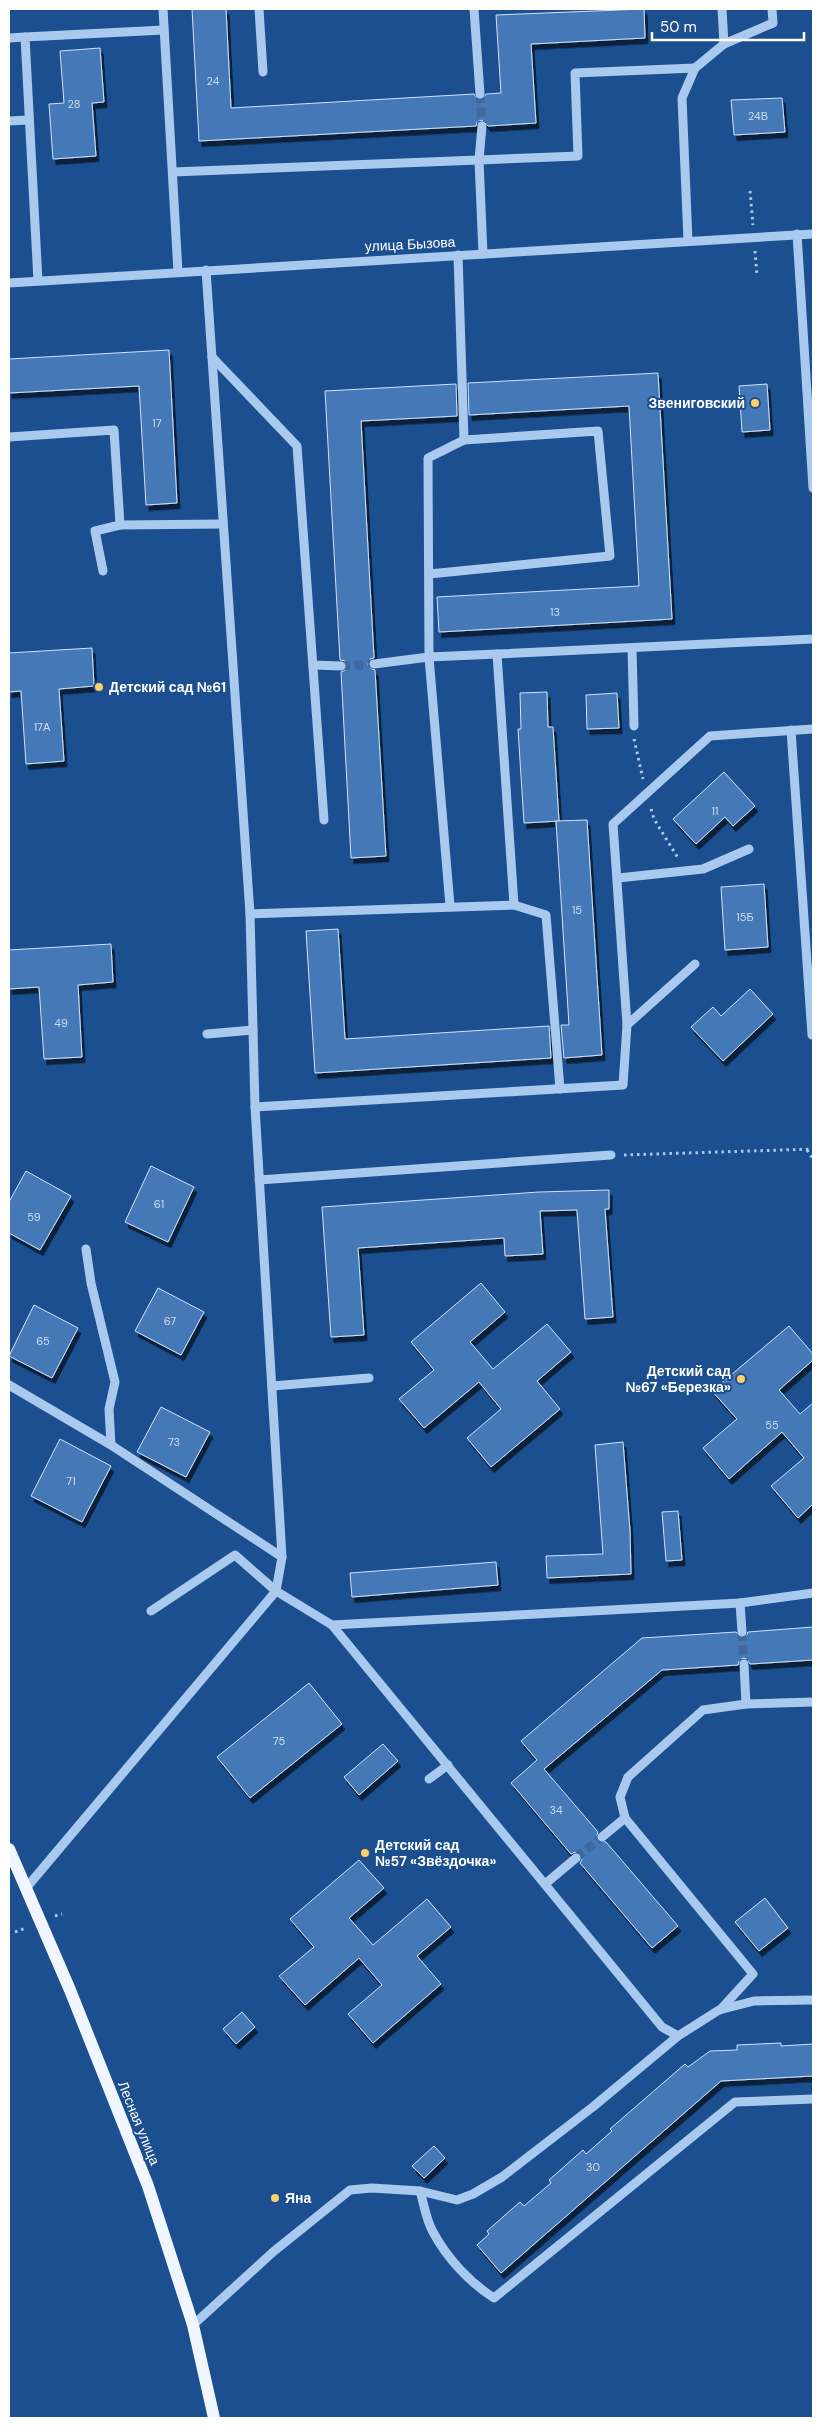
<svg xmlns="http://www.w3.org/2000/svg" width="822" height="2427" font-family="'DM Sans',sans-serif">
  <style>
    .building { fill: #4478b7; stroke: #cfe3fa; filter: url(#shadow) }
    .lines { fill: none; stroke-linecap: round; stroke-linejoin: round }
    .minor-tunnel { stroke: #3d69a0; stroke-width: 9; stroke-dasharray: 9 4.5; stroke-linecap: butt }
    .path { stroke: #a9c9ee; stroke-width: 3; stroke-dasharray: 2.5 4; stroke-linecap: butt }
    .minor { stroke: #a9c9ee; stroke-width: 9 }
    .major { stroke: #f0f6ff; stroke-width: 12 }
    .poi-dot { fill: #ffd166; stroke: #1b4f8f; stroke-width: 2 }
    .labels { text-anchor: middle; stroke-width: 4; stroke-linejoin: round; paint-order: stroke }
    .number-label { font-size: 11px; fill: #d0dded }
    .street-label { font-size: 14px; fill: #fff; stroke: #1b4f8f }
    .poi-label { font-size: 14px; font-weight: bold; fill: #fff; stroke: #1b4f8f; text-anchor: start }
  </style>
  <defs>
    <filter id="shadow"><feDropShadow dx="3" dy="5.5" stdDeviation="0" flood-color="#0009"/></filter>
  </defs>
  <rect width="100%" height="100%" fill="#1b4f8f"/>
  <g class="building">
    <polygon points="192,9 226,9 231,108 474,94 477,99 483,99 486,94 501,93 496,15 644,9 645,38 531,44 536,123 488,126 482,120 477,122 476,126 199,141"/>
    <polygon points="100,48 104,102 92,103 96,156 53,159 49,104 64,103 60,51"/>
    <polygon points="782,98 785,132 734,135 731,100"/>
    <polygon points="169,350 177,503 146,505 139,386 9,393 9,359"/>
    <polygon points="658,373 672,619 439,632 437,597 639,586 629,406 469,415 468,383"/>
    <polygon points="456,384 457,416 361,421 374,658 370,659 368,664 369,668 375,670 386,856 351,858 341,672 346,670 347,666 345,661 340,660 325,391"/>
    <polygon points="767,384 770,430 742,432 739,386"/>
    <polygon points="92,648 94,686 59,689 64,761 26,764 21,691 9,692 9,653"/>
    <polygon points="547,692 548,727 553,727 559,821 524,823 518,729 521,729 520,693"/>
    <polygon points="617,693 619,728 587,729 586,695"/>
    <polygon points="724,772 755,806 733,826 725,817 696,844 673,819"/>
    <polygon points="587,820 602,1055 564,1058 561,1025 569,1025 556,821"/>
    <polygon points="764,884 768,947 725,950 721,887"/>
    <polygon points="338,929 345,1039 549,1026 551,1058 315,1073 306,931"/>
    <polygon points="111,944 113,982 78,985 82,1057 44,1059 39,987 9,989 9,950"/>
    <polygon points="750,989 773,1014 723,1061 691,1027 713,1007 721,1016"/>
    <polygon points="151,1166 194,1187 168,1242 125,1222"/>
    <polygon points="26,1171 71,1196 40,1250 9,1233 9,1202"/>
    <polygon points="609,1190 609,1209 605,1209 613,1317 585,1319 577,1210 540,1211 543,1254 505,1256 504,1238 358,1248 364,1335 331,1337 322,1207 539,1192"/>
    <polygon points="481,1283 505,1312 470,1342 493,1369 547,1324 571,1352 537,1381 560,1409 491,1467 467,1438 501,1409 479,1382 424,1428 399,1399 434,1370 411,1342"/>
    <polygon points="158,1288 204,1312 181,1355 135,1331"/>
    <polygon points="34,1305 78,1328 52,1378 9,1356"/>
    <polygon points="789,1326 813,1354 813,1360 779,1390 800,1414 813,1403 813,1504 798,1518 771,1486 804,1458 782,1432 729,1479 703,1448 737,1419 712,1391"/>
    <polygon points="161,1407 210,1432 186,1477 137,1452"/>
    <polygon points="60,1439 111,1466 82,1522 31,1496"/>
    <polygon points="623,1442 630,1531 631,1574 547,1578 546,1556 603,1554 595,1445"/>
    <polygon points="678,1511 682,1560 666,1561 662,1512"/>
    <polygon points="496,1562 498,1585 352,1597 350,1573"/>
    <polygon points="813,1627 813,1660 750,1664 747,1659 743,1658 739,1661 738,1665 662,1670 544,1769 598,1832 596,1838 598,1841 606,1842 678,1926 652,1948 580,1863 582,1860 580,1854 575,1852 571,1854 511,1783 537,1760 521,1741 642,1638 736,1632 742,1638 746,1637 748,1632"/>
    <polygon points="309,1683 342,1724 250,1798 217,1757"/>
    <polygon points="383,1744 398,1761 359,1795 344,1777"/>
    <polygon points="359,1860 384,1888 349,1918 373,1945 427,1899 451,1927 417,1956 441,1984 373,2043 348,2014 382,1985 359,1958 305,2005 279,1976 314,1947 290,1919"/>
    <polygon points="765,1898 788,1928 759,1951 735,1922"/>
    <polygon points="242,2012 255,2027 236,2044 223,2029"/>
    <polygon points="781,2043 781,2046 813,2044 813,2076 721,2081 501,2273 477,2245 489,2234 487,2231 520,2202 524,2206 551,2183 549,2180 583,2150 586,2154 612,2131 610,2129 685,2064 688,2067 710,2051 737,2050 737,2045"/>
    <polygon points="434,2146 445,2158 424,2178 412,2166"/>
  </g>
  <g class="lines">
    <g class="minor-tunnel">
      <polyline points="480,94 482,126"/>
      <polyline points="341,666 374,664"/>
      <polyline points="742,1632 744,1664"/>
      <polyline points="576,1858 602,1837"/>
    </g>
    <g class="path">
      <polyline points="750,191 753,225"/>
      <polyline points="755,251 757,276"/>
      <polyline points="634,739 643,779"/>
      <polyline points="651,809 654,819 678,858"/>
      <polyline points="807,1150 813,1159"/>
      <polyline points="624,1155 813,1149"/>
      <polyline points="55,1916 62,1914"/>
      <polyline points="15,1932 26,1928"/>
    </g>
    <g class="minor">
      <polyline points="163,9 178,272"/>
      <polyline points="259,9 263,72"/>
      <polyline points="474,9 480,94"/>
      <polyline points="9,38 25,37"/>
      <polyline points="724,44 773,23 772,9"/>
      <polyline points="9,121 29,120"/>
      <polyline points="482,126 479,160 578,156 575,73 695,68"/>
      <polyline points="173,172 479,160 483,254"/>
      <polyline points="797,234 813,488"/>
      <polyline points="688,241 682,98 695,68 724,44 722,9"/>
      <polyline points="458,255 464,440"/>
      <polyline points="38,281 25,37 164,30"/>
      <polyline points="9,283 813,234"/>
      <polyline points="212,357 297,446 324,820"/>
      <polyline points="9,437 114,430 120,525 223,524"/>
      <polyline points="103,571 95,531 120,525"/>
      <polyline points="429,574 610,556 598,431 464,440 428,458 429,657 450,906"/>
      <polyline points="632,648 634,726"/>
      <polyline points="497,654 813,639"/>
      <polyline points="313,665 341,666"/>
      <polyline points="791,730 812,1035"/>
      <polyline points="618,878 703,869 749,849"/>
      <polyline points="514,905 546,915 560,1089"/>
      <polyline points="250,914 514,905 497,654 429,657 374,664"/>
      <polyline points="627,1025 695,964"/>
      <polyline points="207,1034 253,1030"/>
      <polyline points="255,1107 623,1085 627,1025 613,824 710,736 813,729"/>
      <polyline points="259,1180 611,1155"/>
      <polyline points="86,1249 91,1283 115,1382 109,1409 111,1445"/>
      <polyline points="9,1385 111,1445 282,1557"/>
      <polyline points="272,1386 369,1378"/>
      <polyline points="740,1603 742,1632"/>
      <polyline points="151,1611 235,1555 276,1591 332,1625 740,1603 813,1593"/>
      <polyline points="332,1625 662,2027 678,2036"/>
      <polyline points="744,1664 746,1704"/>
      <polyline points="429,1779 448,1765"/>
      <polyline points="602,1837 625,1818"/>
      <polyline points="545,1884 576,1858"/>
      <polyline points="27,1887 276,1591 282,1557 255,1107 250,914 206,270"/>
      <polyline points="720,2010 753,1974 625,1818 620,1797 628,1777 703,1710 746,1704 813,1702"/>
      <path d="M420 2191C424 2204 426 2220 433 2232 447 2258 469 2282 494 2298L735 2102 813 2099"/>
      <polyline points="193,2325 273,2252 350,2190 372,2188 420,2191 457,2200 473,2194 502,2177 594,2106 678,2036 719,2010 754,2001 813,2000"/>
    </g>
    <polyline class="major" points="9,1849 70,1990 148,2186 193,2325 214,2418"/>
  </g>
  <g class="poi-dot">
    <circle cx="755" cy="403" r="5"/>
    <circle cx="99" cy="687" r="5"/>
    <circle cx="741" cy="1379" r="5"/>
    <circle cx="365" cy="1853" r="5"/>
    <circle cx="275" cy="2198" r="5"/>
  </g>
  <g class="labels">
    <g class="number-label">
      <text x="213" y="85">24</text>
      <text x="74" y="108">28</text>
      <text x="758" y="120">24В</text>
      <text x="157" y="427">17</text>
      <text x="555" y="616">13</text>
      <text x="42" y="731">17А</text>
      <text x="715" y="815">11</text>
      <text x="577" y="914">15</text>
      <text x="745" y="921">15Б</text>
      <text x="61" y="1027">49</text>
      <text x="159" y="1208">61</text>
      <text x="34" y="1221">59</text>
      <text x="170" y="1325">67</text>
      <text x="43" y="1345">65</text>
      <text x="772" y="1429">55</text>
      <text x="174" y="1446">73</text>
      <text x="71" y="1485">71</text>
      <text x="279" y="1745">75</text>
      <text x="556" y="1814">34</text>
      <text x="593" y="2171">30</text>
    </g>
    <g class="street-label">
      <text transform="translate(410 244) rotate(-3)" y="5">улица Бызова</text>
      <text transform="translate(139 2123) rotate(68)" y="5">Лесная улица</text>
    </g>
    <g class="poi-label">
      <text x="745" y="408" text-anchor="end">Звениговский</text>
      <text x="109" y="692">Детский сад №61</text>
      <text x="731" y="1376" text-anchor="end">Детский сад<tspan x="731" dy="16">№67 «Березка»</tspan></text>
      <text x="375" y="1850">Детский сад<tspan x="375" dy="16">№57 «Звёздочка»</tspan></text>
      <text x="285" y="2203">Яна</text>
    </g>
  </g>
  <rect width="822" height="2427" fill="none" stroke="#ffffff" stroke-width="20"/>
  <path d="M652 32v8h152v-8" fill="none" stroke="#ffffff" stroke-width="2.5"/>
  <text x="660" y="32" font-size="15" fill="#ffffff" stroke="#1b4f8f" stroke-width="4" paint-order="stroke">50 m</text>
</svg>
